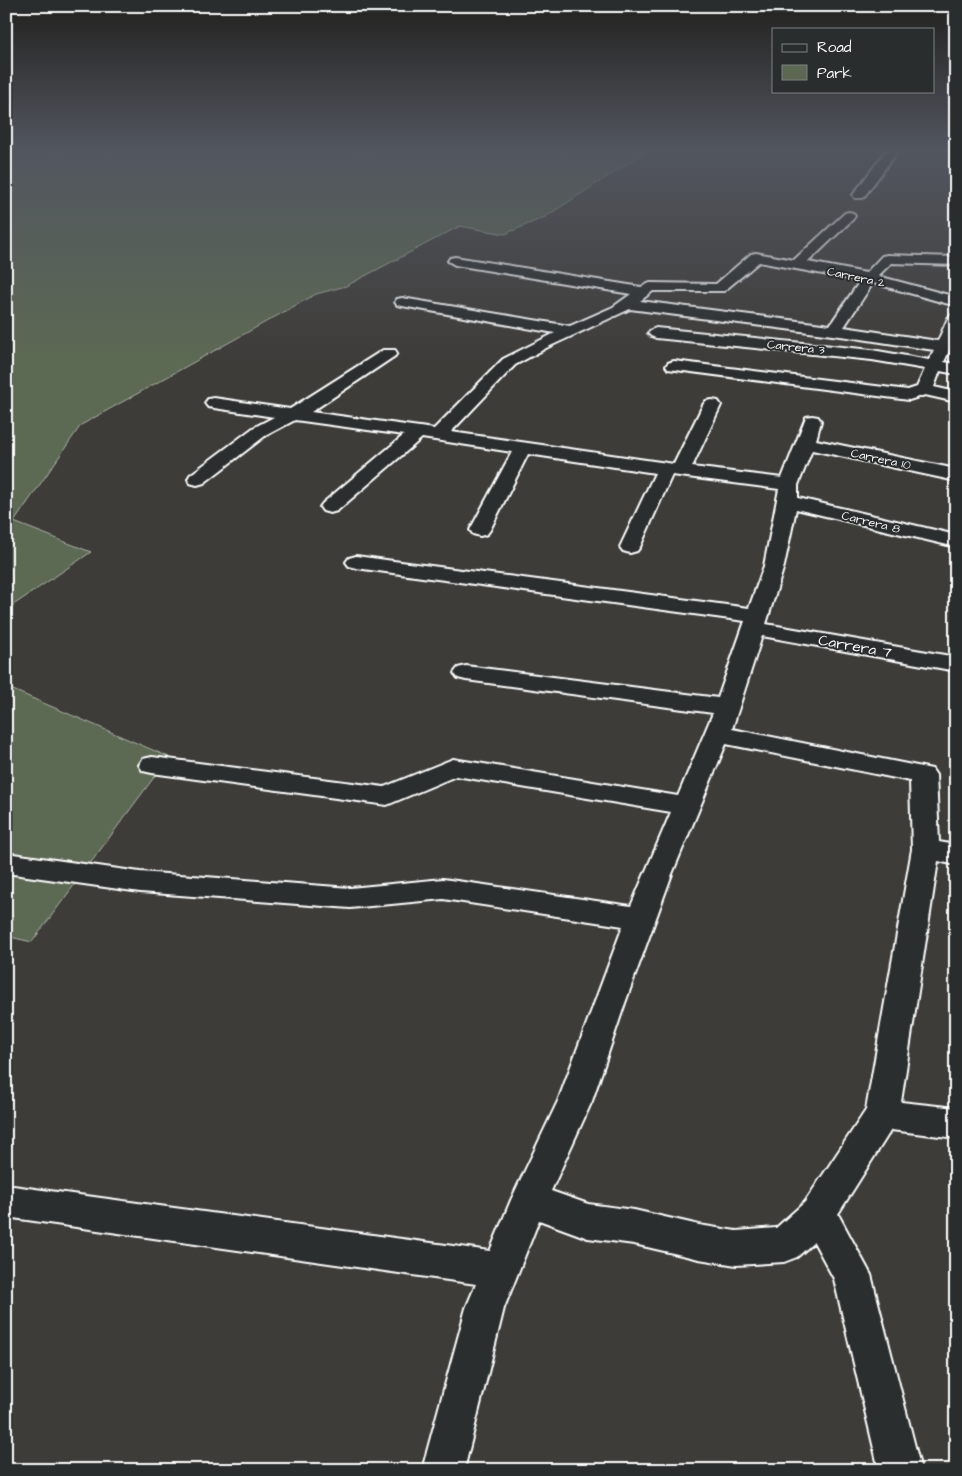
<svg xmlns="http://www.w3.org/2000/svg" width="962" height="1476" font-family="'Architects Daughter',sans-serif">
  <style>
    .green { fill: #5b6952; stroke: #adb4a8 }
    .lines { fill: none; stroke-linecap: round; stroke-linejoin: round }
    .street-casing { stroke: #fff; stroke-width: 4 }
    .street { fill: #2a2d2e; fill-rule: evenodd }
    .labels { text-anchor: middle; stroke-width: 4; stroke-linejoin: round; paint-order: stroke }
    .far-street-label { font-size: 12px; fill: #fff; stroke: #2a2d2e }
    .street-label { font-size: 15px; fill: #fff; stroke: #2a2d2e }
  </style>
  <rect width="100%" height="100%" fill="#3e3c39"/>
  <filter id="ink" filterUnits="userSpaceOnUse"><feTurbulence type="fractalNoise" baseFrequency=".02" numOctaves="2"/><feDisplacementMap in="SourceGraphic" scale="10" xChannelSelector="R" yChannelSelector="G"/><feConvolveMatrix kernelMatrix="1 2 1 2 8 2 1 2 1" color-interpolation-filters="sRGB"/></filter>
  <g filter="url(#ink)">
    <g class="green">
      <polygon points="6,152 649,152 635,159 545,217 505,234 460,226 346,286 316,294 81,425 14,522 91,552 6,610"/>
      <polygon points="6,687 169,757 32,942 6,936"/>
    </g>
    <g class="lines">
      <g class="street-casing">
        <g id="street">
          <polygon points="885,152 897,152 863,198 855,198 853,195"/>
          <path d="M849 212 853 213 855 216 853 219 808 262 866 273 882 256 887 255 956 257V265L891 263 878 276 956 297V306L873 283 844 327 938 341 948 318 951 315 956 314V336L944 362 956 364V374L940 371 934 387 956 392V402L925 395 909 400 668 369 666 366 668 363 674 361 908 390 917 387 925 369 872 360 656 338 651 336 648 333 651 330 656 328 872 350 929 360 934 350 848 337 630 309 548 347 515 365 451 432 674 464 703 405 706 401 712 400 718 401 721 405 692 467 782 478 806 417 812 416 818 417 821 421 816 440 956 469V481L812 450 798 485V498L956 535V547L796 509 784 566 766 624 956 657V671L762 636 732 729 932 769 936 775 939 842 956 845V865L938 861 901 1102 956 1108V1138L891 1130 838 1214 871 1275 921 1470H879L834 1279 814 1242 797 1257 784 1262 736 1265 699 1259 634 1244 588 1238 539 1220 504 1308 464 1470H422L466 1308 476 1284 6 1217V1185L490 1251 511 1200 558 1101 623 926 443 899 350 908 140 892 6 873V853L140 872 350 888 443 879 631 906 671 812 456 776 387 805 152 773 143 771 139 765 143 759 152 757 384 787 453 759 678 796 713 713 466 680 458 678 454 673 458 668 466 666 718 698 745 621 356 568 349 566 346 562 349 558 356 556 749 608 764 566 779 489 672 475 640 547 637 551 630 553 623 551 620 547 655 473 528 454 490 530 487 534 480 536 473 534 470 530 512 452 422 438 337 511 330 513 323 511 320 507 323 503 404 435 295 420 265 436 204 483 197 485 190 483 188 479 190 475 253 428 274 417 214 408 208 407 205 403 208 399 214 398 290 409 383 350H395L397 353 395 356 311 412 434 429 503 359 555 333 402 306 397 305 395 302 397 299 402 298 570 326 613 307 631 294 455 265 448 261 450 258 455 257 641 287 650 283 716 284 751 254 756 253 794 260 845 213ZM759 262 860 281 830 325 640 301 653 291H724ZM726 744 910 781 912 849 866 1110 805 1202 776 1228 736 1231 699 1225 634 1210 588 1204 551 1191 592 1101 625 1003 672 874Z"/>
        </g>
      </g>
      <use href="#street" class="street"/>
    </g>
  </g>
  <linearGradient id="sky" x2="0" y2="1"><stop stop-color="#22211f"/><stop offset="0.42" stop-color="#52565f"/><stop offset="1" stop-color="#52565f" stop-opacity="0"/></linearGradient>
  <rect width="962" height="359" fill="url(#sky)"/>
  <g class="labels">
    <g class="far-street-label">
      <text transform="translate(856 277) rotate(12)" y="4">Carrera 2</text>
      <text transform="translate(796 347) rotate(6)" y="4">Carrera 3</text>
      <text transform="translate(881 459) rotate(12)" y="4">Carrera 10</text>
      <text transform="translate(871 522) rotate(14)" y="4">Carrera 8</text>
    </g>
    <g class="street-label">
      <text transform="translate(855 646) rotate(10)" y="5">Carrera 7</text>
    </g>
  </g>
  <rect width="962" height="1476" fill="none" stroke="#2a2d2e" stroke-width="25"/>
  <rect x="12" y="12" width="937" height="1451" fill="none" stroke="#fff" stroke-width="2" filter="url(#ink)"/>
  <rect x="772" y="28" width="162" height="65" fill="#2a2d2e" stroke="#7f8182"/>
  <rect x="782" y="44" width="25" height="8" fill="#2a2d2e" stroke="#7f8182"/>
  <text x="817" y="52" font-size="15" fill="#ffffff">Road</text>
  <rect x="782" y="65" width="25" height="15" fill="#5b6952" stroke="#7f8182"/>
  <text x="817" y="78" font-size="15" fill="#ffffff">Park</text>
</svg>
